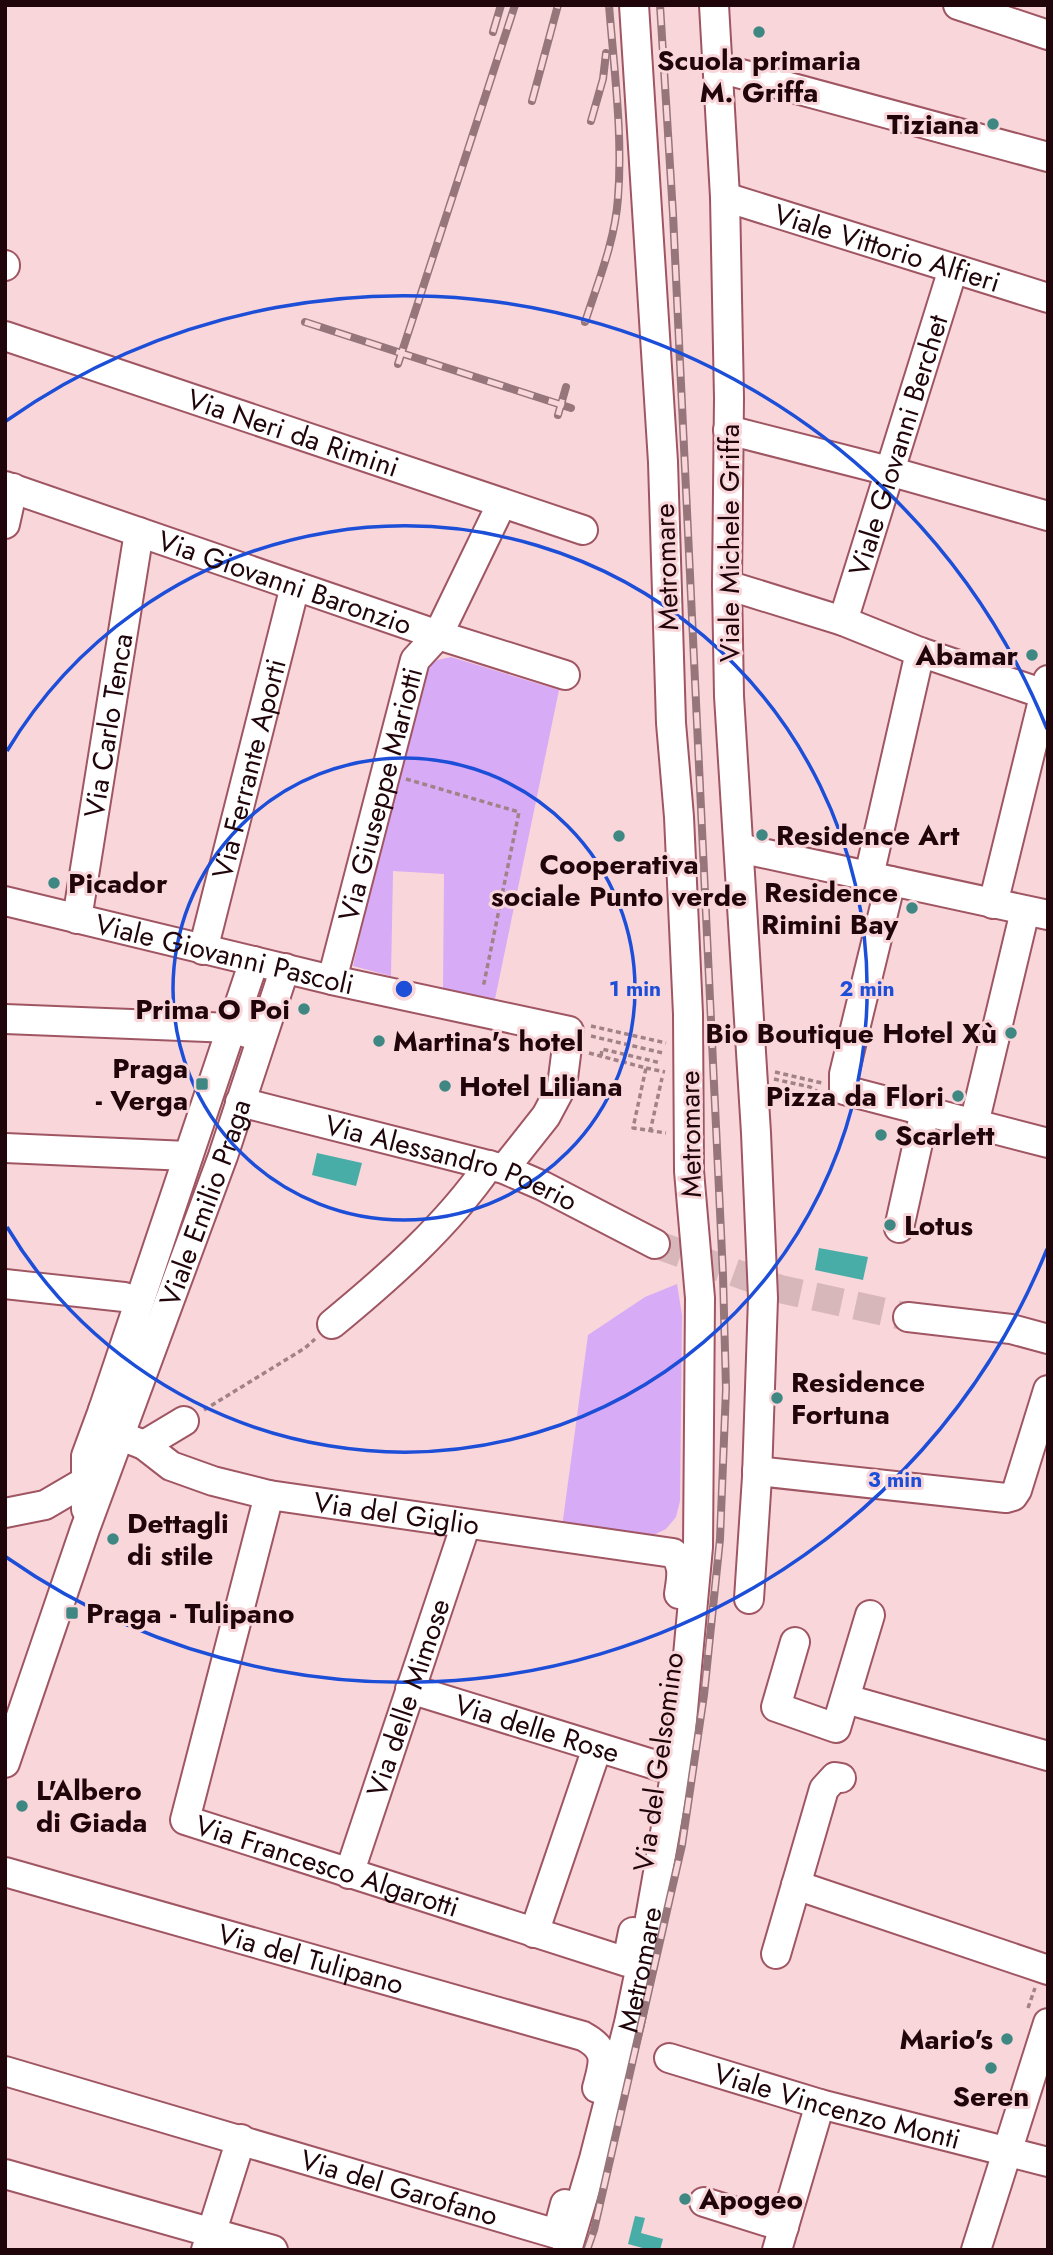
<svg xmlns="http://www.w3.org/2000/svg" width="1053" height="2255" font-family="Jost,sans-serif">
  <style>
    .green { fill: #d8abf7 }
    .water { fill: #48aca7 }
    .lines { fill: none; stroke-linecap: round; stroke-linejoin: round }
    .minor-tunnel { stroke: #d8b7bb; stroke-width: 28; stroke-dasharray: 28 14; stroke-linecap: butt }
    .minor-casing { stroke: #9f5662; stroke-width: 32 }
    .path { stroke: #a18286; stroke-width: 3.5; stroke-dasharray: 5 3.5; stroke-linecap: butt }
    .minor { stroke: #fff; stroke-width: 28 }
    .rail-casing { stroke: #96767b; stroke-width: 8 }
    .rail { stroke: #f9d6da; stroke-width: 5; stroke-dasharray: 16; stroke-linecap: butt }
    .ring { fill: none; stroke: #1d4ed8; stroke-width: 3.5 }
    .poi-dot { fill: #3f8783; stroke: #f9d6da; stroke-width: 2.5 }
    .labels { text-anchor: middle; stroke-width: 6; stroke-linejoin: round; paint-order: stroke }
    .poi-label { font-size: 28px; font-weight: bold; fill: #20050a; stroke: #f9d6da; text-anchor: start }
    .street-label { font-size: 28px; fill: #20050a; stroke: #f9d6da }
    .centre { fill: #1d4ed8; stroke: #f9d6da; stroke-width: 3.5 }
    .ring-label { font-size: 21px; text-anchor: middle; font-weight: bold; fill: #1d4ed8; stroke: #f9d6da; stroke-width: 6; stroke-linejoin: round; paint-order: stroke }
  </style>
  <rect width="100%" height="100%" fill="#f9d6da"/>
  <g class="green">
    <polygon points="451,657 559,690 495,999 443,989 444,874 393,871 391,976 353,966 420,676 433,661"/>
    <polygon points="677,1284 682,1315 680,1501 676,1517 666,1529 645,1539 562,1527 588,1335 645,1297"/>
  </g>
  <g class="water">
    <polygon points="317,1153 362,1163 356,1186 312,1175"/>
    <polygon points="819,1248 868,1257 863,1280 815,1270"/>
    <polygon points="635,2216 645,2218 641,2233 663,2239 660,2250 650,2250 628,2244"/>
  </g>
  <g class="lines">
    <polyline class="minor-tunnel" points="655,1244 780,1289 908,1317"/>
    <g class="minor-casing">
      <g id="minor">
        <polyline points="714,5 725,197 729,398 727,585 729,696 756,1133 763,1298 757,1477 749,1599"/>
        <polyline points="958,5 1048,35"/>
        <polyline points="719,68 1048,157"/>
        <path id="s1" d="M725 197 1048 298"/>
        <polyline points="5,266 5,265"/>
        <path id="s2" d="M5 336 583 530"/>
        <polyline points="728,430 889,471 1048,516"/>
        <path id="s3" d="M5 486 438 635 565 675"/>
        <polyline points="5,524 13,488"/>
        <polyline points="727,585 843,621 920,652 1044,694"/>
        <path id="s4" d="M843 621 953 269"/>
        <polyline points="739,848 1048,915"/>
        <polyline points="869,876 920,652"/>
        <polyline points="891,881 844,1074 844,1090 1048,1143"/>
        <path id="s5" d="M5 901 332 980 569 1031 562 1086 546 1116 504 1169"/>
        <polyline points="993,904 1048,680"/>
        <path id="s6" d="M77 919 139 532"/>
        <path id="s7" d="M203 950 295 586"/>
        <path id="s8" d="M332 980 415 660 438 635 502 503"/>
        <polyline points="5,1019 232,1028 250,1034"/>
        <path id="s9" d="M240 1102 504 1169 543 1186 655 1244"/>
        <polyline points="974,1124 1025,911"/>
        <polyline points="5,1148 188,1156"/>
        <polyline points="899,1228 925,1111"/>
        <polyline points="5,1284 124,1297 139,1302"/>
        <polyline points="908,1317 1011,1329 1048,1339"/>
        <path d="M332 1324C389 1277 447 1226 489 1165"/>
        <path id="s10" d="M121 1436 144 1445 171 1466 213 1481 269 1495 673 1553C685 1565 681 1579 679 1594"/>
        <polyline points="121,1436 103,1410 254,961"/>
        <polyline points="144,1445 184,1421"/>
        <polyline points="757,1471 1006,1498 1013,1496 1017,1490 1048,1390"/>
        <path id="s11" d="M269 1495 185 1820 627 1962 633 1932"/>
        <polyline points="86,1509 86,1456 103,1410"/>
        <polyline points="5,1513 45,1505 86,1481"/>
        <polyline points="795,1642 776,1707 836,1728 870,1615"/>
        <path id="s12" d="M410 1689 662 1767"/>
        <polyline points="846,1699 1048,1756"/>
        <path id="s13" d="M5 1763 85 1529 223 1156 285 968"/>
        <path id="s14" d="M5 1872 583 2036C609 2050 604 2062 597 2088"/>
        <path id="s15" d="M349 1874 466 1524"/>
        <polyline points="796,1885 1048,1970"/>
        <polyline points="534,1933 597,1748"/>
        <polyline points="776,1954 824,1789 835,1777 841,1778"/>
        <path id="s16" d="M669 2058 820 2104 1048 2162"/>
        <path id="s17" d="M5 2071 557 2234 565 2204"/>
        <polyline points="5,2174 273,2250"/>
        <polyline points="704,2202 784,2227"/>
        <polyline points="206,2250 241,2139"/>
        <path id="s18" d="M567 2250 594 2159 629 2023 646 1941 679 1753 698 1547 700 1298 689 1171 688 1014 679 817 671 723 663 462 634 5"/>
        <polyline points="777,2250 820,2104"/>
        <polyline points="976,2250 1048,2023"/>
      </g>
    </g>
    <g class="path">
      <polyline points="406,779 519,812 483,988"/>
      <polyline points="591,1026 666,1043"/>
      <polyline points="591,1036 663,1053"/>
      <polyline points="589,1053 646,1068 633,1128 666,1133"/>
      <polyline points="601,1056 602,1049 661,1063"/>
      <polyline points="646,1068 665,1072"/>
      <polyline points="775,1072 822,1083"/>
      <polyline points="774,1079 810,1087 820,1093"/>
      <polyline points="775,1087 802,1094 810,1101"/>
      <polyline points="777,1094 827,1106"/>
      <polyline points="650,1132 662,1078"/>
      <polyline points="204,1410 305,1348 315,1339"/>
      <polyline points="1028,2008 1035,1988"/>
    </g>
    <use href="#minor" class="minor"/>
    <g class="rail-casing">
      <g id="rail">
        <polyline points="493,32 501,5"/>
        <polyline points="532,101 558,5"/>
        <polyline points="591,121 603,79 606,53"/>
        <polyline points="305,322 571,408"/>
        <path d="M585 322C598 282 615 241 618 198 623 135 614 69 609 5"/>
        <polyline points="398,364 515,5"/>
        <polyline points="558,415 566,387"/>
        <polyline points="587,2250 594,2230 682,1845 704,1695 720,1539 726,1389 723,1275 673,214 660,5"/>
      </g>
    </g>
    <use href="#rail" class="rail"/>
  </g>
  <g class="ring">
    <circle cx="404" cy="989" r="231"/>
    <path d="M7 751A463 463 0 1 1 7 1227"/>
    <path d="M1047 1249A694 694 0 0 1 6 1557M6 421A694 694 0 0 1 1047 729"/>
  </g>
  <g class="poi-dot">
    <circle cx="759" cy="32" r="7"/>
    <circle cx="993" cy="124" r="7"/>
    <circle cx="1032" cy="655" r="7"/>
    <circle cx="762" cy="835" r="7"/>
    <circle cx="619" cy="836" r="7"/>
    <circle cx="54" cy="883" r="7"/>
    <circle cx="912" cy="908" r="7"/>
    <circle cx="304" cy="1009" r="7"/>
    <circle cx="1011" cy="1033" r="7"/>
    <circle cx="379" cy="1041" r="7"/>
    <rect x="195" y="1077" width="14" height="14" rx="3.5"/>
    <circle cx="445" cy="1086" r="7"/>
    <circle cx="958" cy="1096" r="7"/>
    <circle cx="881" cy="1135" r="7"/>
    <circle cx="890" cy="1225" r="7"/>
    <circle cx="777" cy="1398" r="7"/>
    <circle cx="113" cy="1539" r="7"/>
    <rect x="65" y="1606" width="14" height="14" rx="3.5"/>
    <circle cx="22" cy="1806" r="7"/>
    <circle cx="1007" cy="2039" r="7"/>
    <circle cx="991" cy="2068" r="7"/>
    <circle cx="685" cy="2199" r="7"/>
  </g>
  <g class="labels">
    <g class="poi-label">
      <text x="759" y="70" text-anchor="middle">Scuola primaria<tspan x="759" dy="32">M. Griffa</tspan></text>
      <text x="979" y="134" text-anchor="end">Tiziana</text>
      <text x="1018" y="665" text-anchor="end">Abamar</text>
      <text x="776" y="845">Residence Art</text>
      <text x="619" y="874" text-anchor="middle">Cooperativa<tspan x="619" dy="32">sociale Punto verde</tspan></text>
      <text x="68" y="893">Picador</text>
      <text x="898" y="902" text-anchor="end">Residence<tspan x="898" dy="32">Rimini Bay</tspan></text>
      <text x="290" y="1019" text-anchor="end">Prima O Poi</text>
      <text x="997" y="1043" text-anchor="end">Bio Boutique Hotel Xù</text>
      <text x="393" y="1051">Martina's hotel</text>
      <text x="188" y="1078" text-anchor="end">Praga<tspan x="188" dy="32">- Verga</tspan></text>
      <text x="459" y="1096">Hotel Liliana</text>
      <text x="944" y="1106" text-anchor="end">Pizza da Flori</text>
      <text x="895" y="1145">Scarlett</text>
      <text x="904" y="1235">Lotus</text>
      <text x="791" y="1392">Residence<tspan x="791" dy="32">Fortuna</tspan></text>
      <text x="127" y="1533">Dettagli<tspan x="127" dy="32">di stile</tspan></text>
      <text x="86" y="1623">Praga - Tulipano</text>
      <text x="36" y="1800">L'Albero<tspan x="36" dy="32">di Giada</tspan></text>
      <text x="993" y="2049" text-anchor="end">Mario's</text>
      <text x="991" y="2106" text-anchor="middle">Seren</text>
      <text x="699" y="2209">Apogeo</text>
    </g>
    <g class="street-label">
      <text dy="10" stroke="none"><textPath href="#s1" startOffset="170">Viale Vittorio Alfieri</textPath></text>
      <text dy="10" stroke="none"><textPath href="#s2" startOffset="304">Via Neri da Rimini</textPath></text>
      <text dy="10" stroke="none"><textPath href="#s4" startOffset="184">Viale Giovanni Berchet</textPath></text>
      <text transform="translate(729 543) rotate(-90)" y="10">Viale Michele Griffa</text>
      <text transform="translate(666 567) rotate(-92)" y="10">Metromare</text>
      <text dy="10" stroke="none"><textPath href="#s3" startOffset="296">Via Giovanni Baronzio</textPath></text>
      <text dy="10" stroke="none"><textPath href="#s6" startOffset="196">Via Carlo Tenca</textPath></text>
      <text dy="10" stroke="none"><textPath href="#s7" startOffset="187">Via Ferrante Aporti</textPath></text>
      <text dy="10" stroke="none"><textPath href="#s8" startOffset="192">Via Giuseppe Mariotti</textPath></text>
      <text dy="10" stroke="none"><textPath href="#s5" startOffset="226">Viale Giovanni Pascoli</textPath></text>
      <text transform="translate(690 1134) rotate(-91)" y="10">Metromare</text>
      <text dy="10" stroke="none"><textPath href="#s9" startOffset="220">Via Alessandro Poerio</textPath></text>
      <text dy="10" stroke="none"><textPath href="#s13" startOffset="595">Viale Emilio Praga</textPath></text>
      <text dy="10" stroke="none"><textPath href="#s10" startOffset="290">Via del Giglio</textPath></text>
      <text dy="10" stroke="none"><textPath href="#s15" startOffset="186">Via delle Mimose</textPath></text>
      <text dy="10" stroke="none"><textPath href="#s12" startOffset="133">Via delle Rose</textPath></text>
      <text transform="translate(658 1762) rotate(-82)" y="10">Via del Gelsomino</text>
      <text dy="10" stroke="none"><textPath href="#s11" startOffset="485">Via Francesco Algarotti</textPath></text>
      <text dy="10" stroke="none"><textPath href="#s14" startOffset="318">Via del Tulipano</textPath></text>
      <text dy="10" stroke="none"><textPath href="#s18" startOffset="290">Metromare</textPath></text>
      <text dy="10" stroke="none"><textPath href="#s16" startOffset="175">Viale Vincenzo Monti</textPath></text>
      <text dy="10" stroke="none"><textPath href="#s17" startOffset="411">Via del Garofano</textPath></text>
    </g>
  </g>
  <circle cx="404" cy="989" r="10" class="centre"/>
  <g class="ring-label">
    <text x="635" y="996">1 min</text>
    <text x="867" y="996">2 min</text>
    <text x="895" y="1487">3 min</text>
  </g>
  <rect width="1053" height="2255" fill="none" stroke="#20050a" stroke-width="14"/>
</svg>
